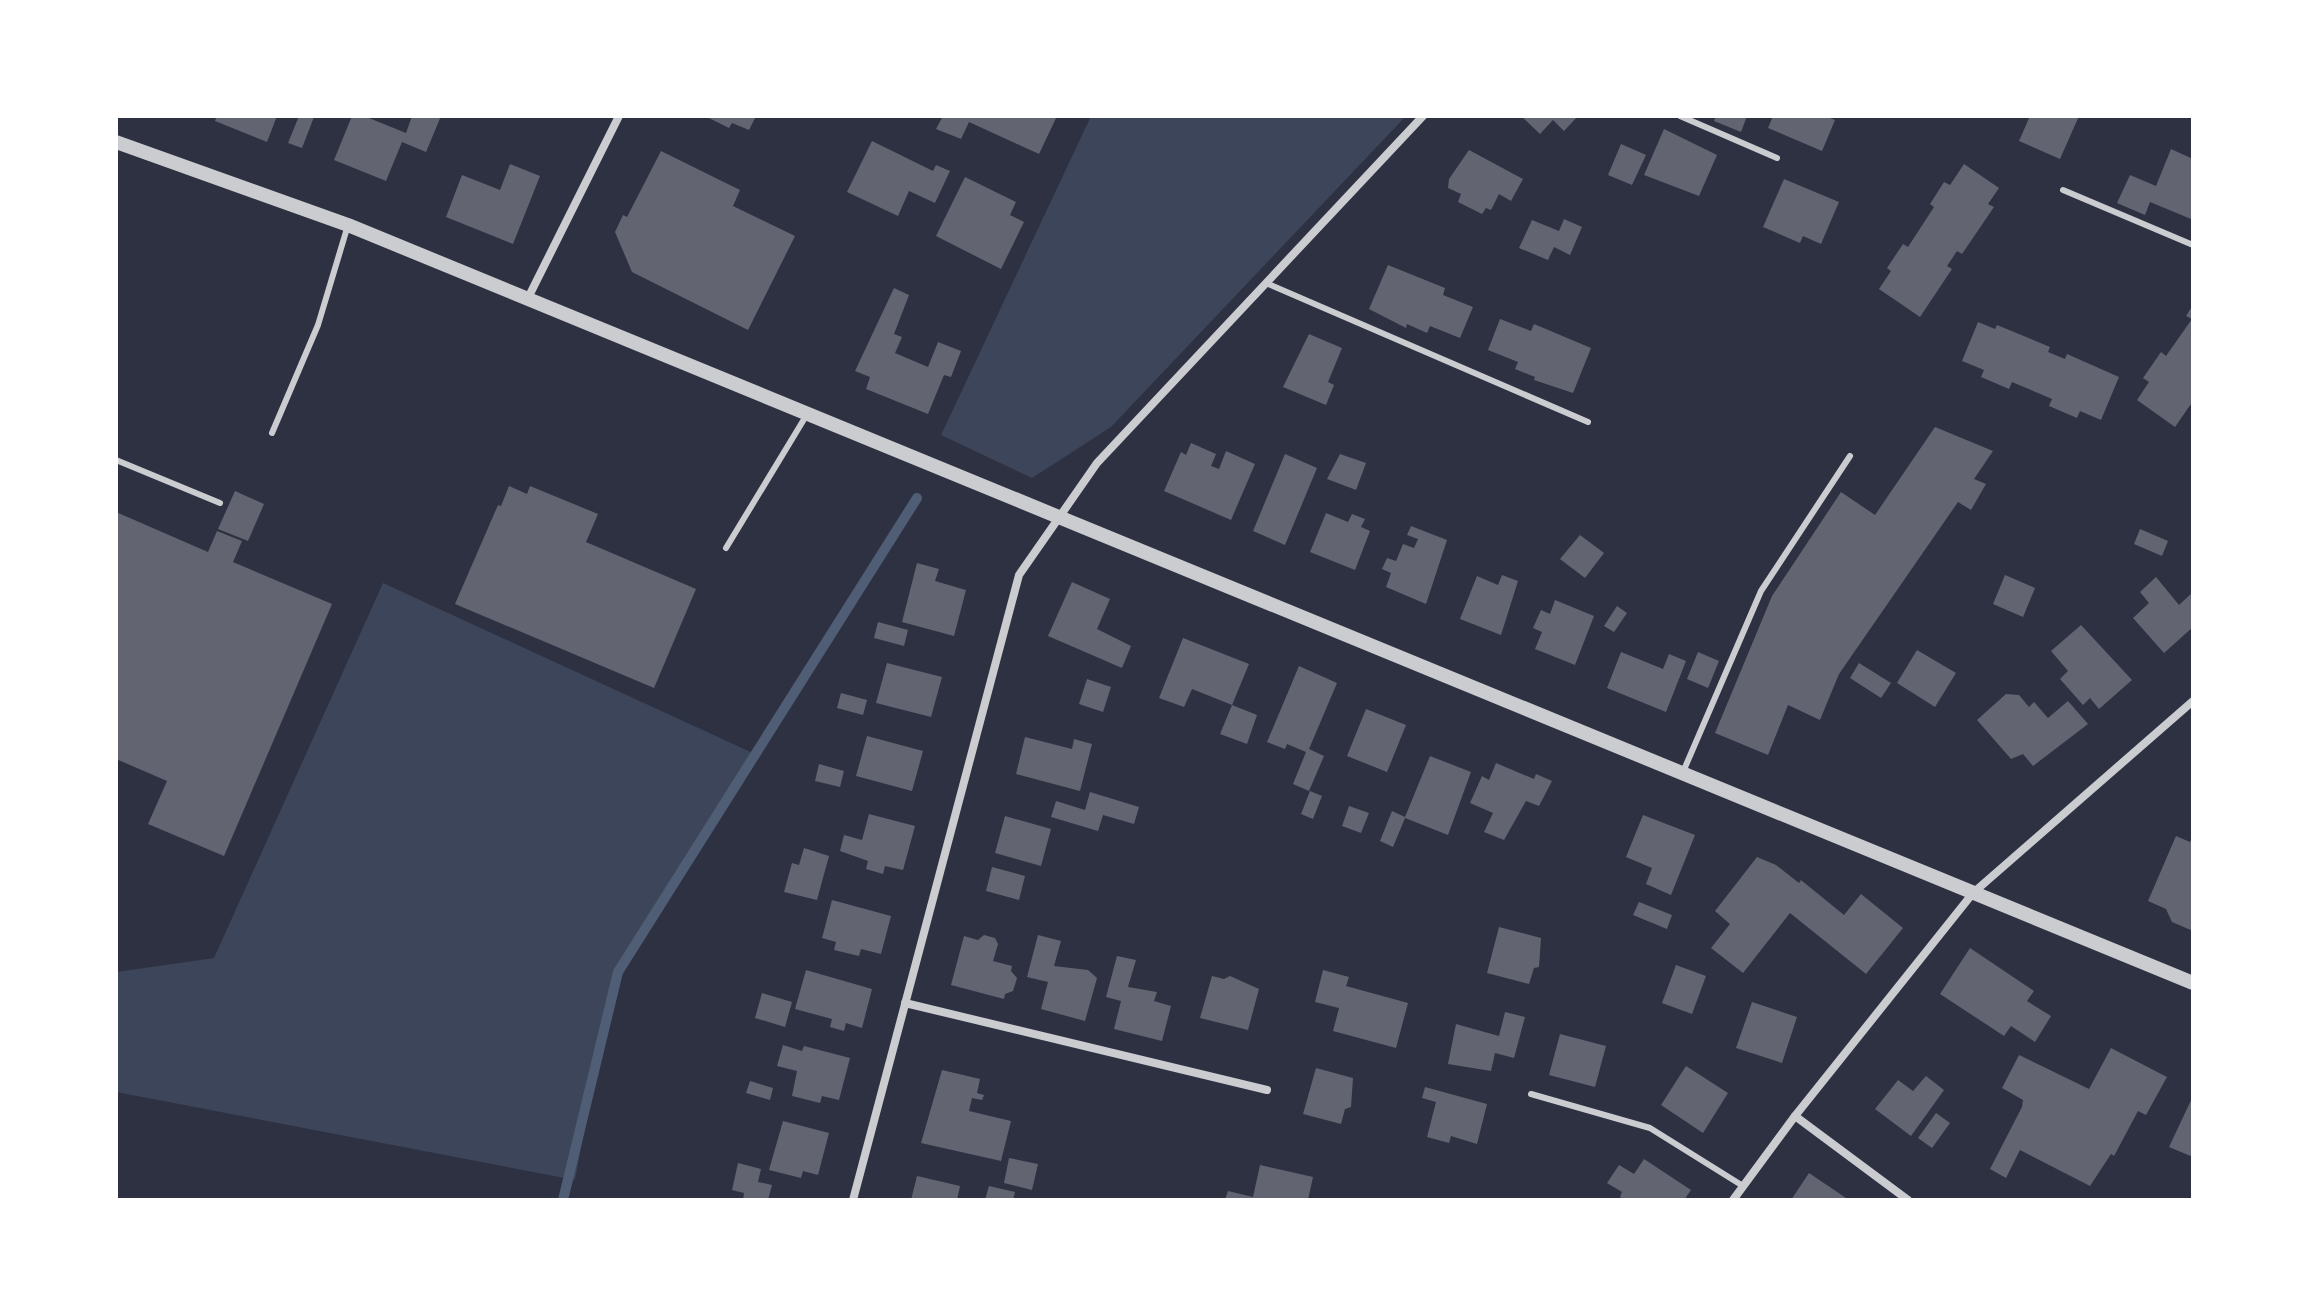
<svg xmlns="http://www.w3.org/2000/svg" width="2309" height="1316" font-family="Poppins,sans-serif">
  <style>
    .green { fill: #3c4559 }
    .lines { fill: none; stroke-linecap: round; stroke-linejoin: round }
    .stream { stroke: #4f5d75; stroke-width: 10 }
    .building { fill: #626471 }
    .service { stroke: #caccd0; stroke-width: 6 }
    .minor { stroke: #caccd0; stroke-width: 8 }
    .tertiary { stroke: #caccd0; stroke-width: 14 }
  </style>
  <rect width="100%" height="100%" fill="#2d3142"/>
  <g class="green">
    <polygon points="1091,116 1406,116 1111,427 1032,478 941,435"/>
    <polygon points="383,583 755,754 614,973 575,1180 116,1092 116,972 214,958"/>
  </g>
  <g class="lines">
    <polyline class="stream" points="563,1200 618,972 917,498"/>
  </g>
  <g class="building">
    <polygon points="217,116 277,116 267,142 215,121"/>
    <polygon points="299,116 314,117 302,148 288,143"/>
    <polygon points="352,116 364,116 406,133 412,116 441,116 426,152 402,142 386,181 334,160"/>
    <polygon points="705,116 756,116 749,130 732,123 729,128"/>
    <polygon points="943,116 1057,116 1039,154 969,122 961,139 936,129"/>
    <polygon points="1521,116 1578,116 1564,131 1553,120 1540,134"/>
    <polygon points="1716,116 1747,116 1741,132 1714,121"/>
    <polygon points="1773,116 1825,116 1835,120 1822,151 1768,128"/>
    <polygon points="2030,116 2079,116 2060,159 2019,141"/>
    <polygon points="1664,129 1717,155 1699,196 1644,175"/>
    <polygon points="872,141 933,171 936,165 950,171 935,203 909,191 898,216 847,192"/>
    <polygon points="1621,144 1646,155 1632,185 1608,175"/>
    <polygon points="2171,149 2193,159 2191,219 2150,202 2145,215 2117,203 2130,175 2156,186"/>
    <polygon points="1469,150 1523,179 1511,201 1499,194 1491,210 1486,208 1482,214 1458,202 1461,194 1448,188 1449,179"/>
    <polygon points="661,151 740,190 733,206 795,236 748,330 632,272 615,232 623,215 627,217"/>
    <polygon points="510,164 540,176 513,244 446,217 462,175 500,190"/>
    <polygon points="1964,164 1999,188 1988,204 1994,207 1962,254 1957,251 1947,266 1952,269 1920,317 1879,289 1891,271 1887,268 1903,244 1908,247 1934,207 1930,204 1944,182 1950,185"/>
    <polygon points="965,177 1016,202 1010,215 1024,222 1001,269 936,236"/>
    <polygon points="1784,179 1839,202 1821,244 1803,236 1800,243 1763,227"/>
    <polygon points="1564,219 1582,227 1570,255 1554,247 1548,260 1519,248 1532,220 1559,231"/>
    <polygon points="1388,265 1445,288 1443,295 1473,307 1460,338 1430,326 1427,333 1407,324 1406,328 1369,309"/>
    <polygon points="894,288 909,295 894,334 902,337 895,353 928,367 938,342 961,351 951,377 944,375 928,414 866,389 870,377 855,371"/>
    <polygon points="2193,305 2193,401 2175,427 2137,400 2149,382 2143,378 2161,352 2166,356 2192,319 2186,316"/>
    <polygon points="1500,319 1531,331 1534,324 1591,348 1573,393 1534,380 1535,377 1515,369 1518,362 1488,350"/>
    <polygon points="1978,322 1995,329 1997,325 2050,347 2048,352 2065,359 2067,354 2119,377 2101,420 2080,411 2077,418 2049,406 2052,399 2012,382 2009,389 1981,377 1984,370 1962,361"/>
    <polygon points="1309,334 1342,348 1328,382 1334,385 1326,405 1283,387"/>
    <polygon points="1935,427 1993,451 1974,479 1986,484 1971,510 1958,502 1839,674 1820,720 1788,705 1768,755 1715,733 1772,596 1841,492 1875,515"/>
    <polygon points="1191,443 1216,454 1211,466 1219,469 1226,451 1255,464 1231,520 1164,491 1181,452 1186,455"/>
    <polygon points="1285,454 1317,468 1285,545 1253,531"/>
    <polygon points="1340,454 1366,463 1356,490 1327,479"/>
    <polygon points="509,486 527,494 530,486 598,514 586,542 696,589 654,688 455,604 498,505 501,506"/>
    <polygon points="235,491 264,504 248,541 218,529"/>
    <polygon points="116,512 208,552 217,531 242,541 233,562 332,604 224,856 148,824 167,781 116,759"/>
    <polygon points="1326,513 1348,522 1352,514 1365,519 1361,527 1370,531 1355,570 1310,552"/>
    <polygon points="1411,526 1447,540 1426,604 1386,587 1391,573 1382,569 1387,558 1396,561 1403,544 1414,548 1418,539 1407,535"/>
    <polygon points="2140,529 2168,541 2162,556 2134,544"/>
    <polygon points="1580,535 1604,553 1585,578 1560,559"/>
    <polygon points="917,563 939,569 935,581 966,590 954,636 902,622"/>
    <polygon points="1502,575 1518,581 1501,635 1460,619 1477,576 1498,585"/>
    <polygon points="2005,575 2035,588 2023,617 1993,604"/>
    <polygon points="2156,577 2179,605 2193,592 2193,627 2164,653 2133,618 2149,603 2140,592"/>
    <polygon points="1072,582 1110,599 1097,629 1131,646 1122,668 1048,636"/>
    <polygon points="1555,600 1594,616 1575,665 1535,649 1542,632 1533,628 1541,610 1550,614"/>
    <polygon points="1617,606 1627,613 1614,632 1604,626"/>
    <polygon points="878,622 908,630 904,646 874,638"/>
    <polygon points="2081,625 2132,680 2099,709 2090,698 2083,705 2060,679 2068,671 2051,651"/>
    <polygon points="1183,638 1249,664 1232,705 1192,689 1184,707 1159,698"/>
    <polygon points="1917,650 1956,673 1935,707 1897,683"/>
    <polygon points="1621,652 1663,669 1669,654 1686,661 1666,712 1607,688"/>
    <polygon points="1698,652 1719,661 1708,688 1687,679"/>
    <polygon points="887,663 942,677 931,717 876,703"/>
    <polygon points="1859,663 1891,683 1881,698 1850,678"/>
    <polygon points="1299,666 1337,683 1309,749 1324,756 1309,791 1293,784 1306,752 1287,744 1285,749 1267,742"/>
    <polygon points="1087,679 1111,687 1103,712 1079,704"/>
    <polygon points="841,693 867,700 863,715 837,708"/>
    <polygon points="2006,694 2019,695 2029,707 2034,702 2048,718 2068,701 2088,724 2033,766 2023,754 2011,759 1977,720"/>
    <polygon points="1232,705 1257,715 1247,744 1220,734"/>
    <polygon points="1366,709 1406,725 1387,772 1347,756"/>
    <polygon points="867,736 923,751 912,791 856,776"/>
    <polygon points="1025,737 1072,749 1074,739 1092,744 1080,791 1016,774"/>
    <polygon points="1430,756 1471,772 1448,835 1405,818 1393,847 1380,841 1392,811 1405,817"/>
    <polygon points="1496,763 1534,779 1536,774 1552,781 1539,806 1526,801 1504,840 1484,832 1493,813 1470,803 1482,776 1489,780"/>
    <polygon points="819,764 844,771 840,787 815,781"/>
    <polygon points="1310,791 1322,796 1313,819 1301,814"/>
    <polygon points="1090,792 1139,807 1134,824 1103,815 1098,831 1051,817 1056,801 1085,810"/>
    <polygon points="1349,806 1369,813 1361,833 1342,826"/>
    <polygon points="869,814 915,826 903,870 885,866 883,874 866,869 868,861 840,851 844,835 862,840"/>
    <polygon points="1643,815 1695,835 1671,895 1646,884 1652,868 1626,857"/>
    <polygon points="1005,816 1051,829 1041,866 995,853"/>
    <polygon points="2193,835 2193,931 2172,922 2166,909 2148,901 2176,836 2190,842"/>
    <polygon points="804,848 829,856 817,900 784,892 792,863 799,865"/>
    <polygon points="1757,857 1776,865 1799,883 1801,880 1844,915 1861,894 1903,928 1866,974 1790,913 1743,973 1711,948 1730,924 1715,911"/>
    <polygon points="992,867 1025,876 1019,900 986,891"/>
    <polygon points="832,900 891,916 881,954 861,949 859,956 834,950 836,942 822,938"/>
    <polygon points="1639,902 1672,915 1667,929 1633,915"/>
    <polygon points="1499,927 1541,938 1539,967 1534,968 1529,984 1487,973"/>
    <polygon points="984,935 995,938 998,944 993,961 1012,966 1011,971 1017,978 1013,991 1005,994 1004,999 951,985 964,936 978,940"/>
    <polygon points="1038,935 1061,941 1054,966 1088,970 1097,978 1085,1021 1041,1009 1048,982 1027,977"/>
    <polygon points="1970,948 2034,991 2027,1001 2051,1016 2035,1042 2011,1026 2004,1036 1940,994"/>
    <polygon points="1117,956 1136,960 1128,987 1157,992 1154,1001 1171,1006 1162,1041 1114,1029 1121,1001 1106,997"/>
    <polygon points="1676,965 1706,976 1692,1014 1662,1003"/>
    <polygon points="806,970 872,989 862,1028 846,1023 844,1031 830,1027 832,1019 795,1009"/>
    <polygon points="1323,970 1349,977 1346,986 1408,1003 1396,1048 1333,1031 1339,1008 1315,1002"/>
    <polygon points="1212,976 1224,979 1230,976 1259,989 1248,1030 1200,1018"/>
    <polygon points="762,993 792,1002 785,1027 755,1018"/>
    <polygon points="1752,1002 1797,1017 1782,1063 1736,1048"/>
    <polygon points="1505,1012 1525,1017 1514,1058 1495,1053 1491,1071 1448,1064 1456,1024 1499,1036"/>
    <polygon points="1560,1034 1606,1046 1595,1087 1549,1075"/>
    <polygon points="783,1045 802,1051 804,1046 850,1058 839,1100 822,1096 820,1103 792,1096 797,1071 777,1066"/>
    <polygon points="2111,1048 2167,1077 2146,1115 2138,1111 2114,1156 2111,1154 2090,1186 2020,1150 2006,1178 1990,1169 2022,1107 2023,1100 2002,1088 2019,1055 2089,1089"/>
    <polygon points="1686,1066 1728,1093 1703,1133 1661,1105"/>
    <polygon points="1316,1068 1353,1078 1351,1107 1345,1109 1341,1124 1303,1114"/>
    <polygon points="942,1070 980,1079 977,1093 984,1095 982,1100 972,1098 969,1111 1011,1121 1001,1161 921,1143"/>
    <polygon points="1926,1076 1944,1090 1911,1136 1875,1109 1898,1080 1913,1091"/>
    <polygon points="750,1081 773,1088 770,1100 746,1093"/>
    <polygon points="1425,1087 1487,1104 1477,1144 1451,1136 1449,1143 1427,1137 1436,1102 1422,1098"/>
    <polygon points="2193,1096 2193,1157 2169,1147"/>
    <polygon points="1936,1113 1950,1123 1932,1148 1918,1138"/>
    <polygon points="783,1121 829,1133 818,1175 803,1171 801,1178 769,1170"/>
    <polygon points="1009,1158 1038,1164 1032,1190 1004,1183"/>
    <polygon points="1644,1159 1691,1190 1684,1200 1625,1200 1620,1197 1622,1192 1607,1183 1619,1165 1634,1174"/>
    <polygon points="738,1163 761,1169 758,1182 772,1185 768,1200 743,1200 744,1193 732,1190"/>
    <polygon points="1260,1165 1313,1177 1308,1200 1225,1200 1228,1191 1253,1197"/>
    <polygon points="1809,1173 1846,1198 1845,1200 1791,1200"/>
    <polygon points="917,1176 960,1186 957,1200 911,1200"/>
    <polygon points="989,1186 1015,1192 1013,1200 985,1200"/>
  </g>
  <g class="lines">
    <g class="service">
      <polyline points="1680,116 1777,158"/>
      <polyline points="2063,190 2193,245"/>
      <polyline points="1266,283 1588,422"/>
      <polyline points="272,433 318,325 348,225"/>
      <polyline points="116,460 220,503"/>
      <polyline points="726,548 806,416"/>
      <polyline points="1683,772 1761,591 1850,456"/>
      <polyline points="1531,1094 1650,1128 1743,1186"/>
    </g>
    <g class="minor">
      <polyline points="528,298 619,116"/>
      <polyline points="905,1003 1267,1090"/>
      <polyline points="1795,1116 1908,1200"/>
      <polyline points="853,1200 1019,575 1097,463 1423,116"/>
      <polyline points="1733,1200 1795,1116 1973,893 2193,701"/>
    </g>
    <polyline class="tertiary" points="116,142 348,225 2193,983"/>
  </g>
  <rect width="2309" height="1316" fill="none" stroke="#ffffff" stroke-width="236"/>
</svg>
